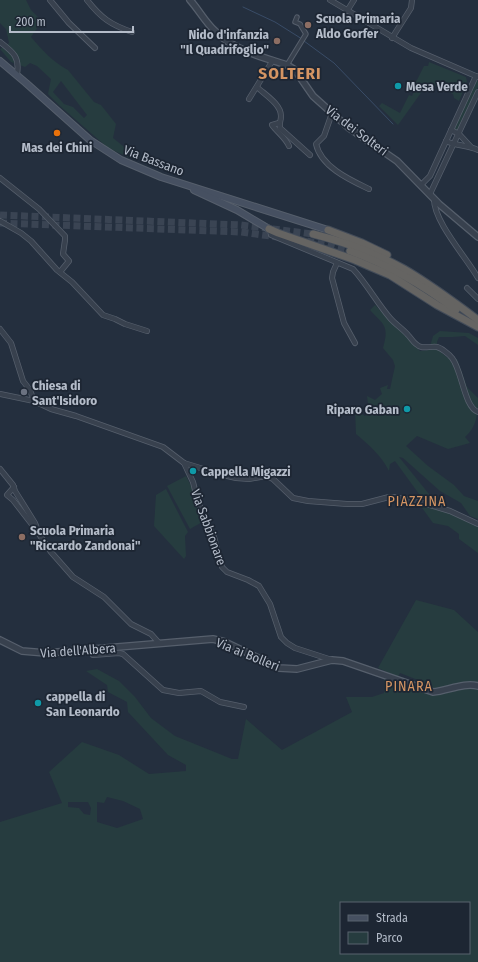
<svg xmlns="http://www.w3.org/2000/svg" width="478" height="962" font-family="'Fira Sans Condensed',sans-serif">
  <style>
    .green { fill: #263c3f; fill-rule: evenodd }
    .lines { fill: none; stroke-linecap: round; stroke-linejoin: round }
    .stream { stroke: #394c67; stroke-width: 1 }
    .trunk-tunnel { stroke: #3a4453; stroke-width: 7; stroke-dasharray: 7 3.5; stroke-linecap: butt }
    .pedestrian-casing { stroke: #565f6c; stroke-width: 5.5 }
    .minor-casing { stroke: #565f6c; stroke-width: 6 }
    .tertiary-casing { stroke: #565f6c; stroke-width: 8 }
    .secondary-casing { stroke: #565f6c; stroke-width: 8 }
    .trunk-casing { stroke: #434c59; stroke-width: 9 }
    .pedestrian { stroke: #38414e; stroke-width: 3.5 }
    .minor { stroke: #38414e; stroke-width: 4.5 }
    .tertiary { stroke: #38414e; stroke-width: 5.5 }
    .secondary { stroke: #465061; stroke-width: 6 }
    .trunk { stroke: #656462; stroke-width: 7 }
    .education-dot { fill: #8d6e63; stroke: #1d2633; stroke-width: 1.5 }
    .culture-dot { fill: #0f9aa8; stroke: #1d2633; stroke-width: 1.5 }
    .food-dot { fill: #e8710a; stroke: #1d2633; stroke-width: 1.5 }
    .worship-dot { fill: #6b7280; stroke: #1d2633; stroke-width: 1.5 }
    .labels { text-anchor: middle; stroke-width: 3.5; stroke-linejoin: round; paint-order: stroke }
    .poi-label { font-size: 13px; font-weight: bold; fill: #b4bcc9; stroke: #1d2633; text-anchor: start }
    .street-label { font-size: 13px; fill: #b4bcc9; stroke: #1d2633 }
    .neighbourhood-label { font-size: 14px; letter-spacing: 1px; fill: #d59563; stroke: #1d2633 }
    .district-label { font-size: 17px; font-weight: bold; letter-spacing: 1px; fill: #d59563; stroke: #1d2633 }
  </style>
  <rect width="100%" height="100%" fill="#242f3e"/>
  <g class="green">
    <path d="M0 0H26L31 10 42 21 31 37C41 49 54 63 68 70L94 102 101 105 116 124 113 138 123 146 130 158 108 148 60 106 48 94 51 79 37 66 30 63 25 67 11 62 0 49 9 43 6 29 0 23ZM61 81 87 115 84 118 73 107 64 104 53 92Z"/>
    <polygon points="429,62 466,77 467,82 459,101 454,98 453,94 428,83 398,125 379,106 382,103 400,113 409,95 412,96 417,85 415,84 424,66 428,66"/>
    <polygon points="478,81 478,87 457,131 453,129 475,82"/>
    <path d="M375 305 420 351 429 350 433 336 440 331 469 333 478 338V345L465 336 453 337H439L437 342V349L448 358 457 359 467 387 478 398C478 413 477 427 465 437L470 443 448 449 417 436 406 446 428 466 454 485 464 496 478 501V519L470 516 461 503 440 491 403 458 399 457 433 499 419 494 395 461 390 464 389 471C381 455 369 445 356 434L355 410 365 416 369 413 367 396 375 400 382 394 380 388 388 385 387 389H390L395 366 393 360 383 348C389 326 385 326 370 310Z"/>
    <polygon points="186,476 194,492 190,494 204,521 190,529 167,486"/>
    <polygon points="166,489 188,532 185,536 186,556 184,559 154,526 156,495"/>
    <polygon points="420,505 449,513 478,527 478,553 459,539 459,534 448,526 433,523"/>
    <path d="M416 600 454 610 478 632V962H0V822L62 803 49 772 82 742 119 755 149 774 186 771V765L168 755 128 712 127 702 108 692 107 685 86 671 97 669 119 681 135 697 151 718 175 736 232 759H238L246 719 282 750 352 712 346 697H372L384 693V678L419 691 423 682 400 673 398 677 378 668ZM107 797 123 801 140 809 143 819 117 828 97 822V802L104 803ZM68 802H88L91 808 90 815 84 814 79 808 68 807ZM341 903H469V953H341Z"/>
  </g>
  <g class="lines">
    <g class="stream">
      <polyline points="243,7 275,22 302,39"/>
      <polyline points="304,41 334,63 393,124"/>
    </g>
    <g class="trunk-tunnel">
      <polyline points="0,215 241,225 313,234"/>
      <polyline points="0,223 241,232 277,237"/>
      <polyline points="307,241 350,251"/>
    </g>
    <g class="pedestrian-casing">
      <polyline id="pedestrian" points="287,65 306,34 300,24 295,22 297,17"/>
    </g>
    <g class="minor-casing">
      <g id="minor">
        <polyline points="50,0 69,23 95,48"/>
        <path d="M87 0C101 18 111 25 132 32"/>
        <polyline points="330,0 411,48 478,77"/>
        <polyline points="347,11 354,0"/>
        <polyline points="392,38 411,8 412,0"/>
        <path d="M0 42C13 52 20 57 17 74"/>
        <path d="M257 87C264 94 281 104 281 116 281 121 279 123 280 128L310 155"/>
        <polyline points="249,99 273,60"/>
        <path d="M332 113 324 136 316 144C321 167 350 180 369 189"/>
        <path d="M279 123 272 125C277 132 285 137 289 146"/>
        <polyline points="451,130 459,134 471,147"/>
        <path d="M446 141C456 146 467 145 478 150"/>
        <polyline points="0,178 39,209 65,236 65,240 63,254 69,261 60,272"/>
        <polyline points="421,185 430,176 476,76"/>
        <polyline points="430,194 478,92"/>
        <path d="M434 199C434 222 466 257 478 278"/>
        <polyline points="0,221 21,233 31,241 57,270 72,282 103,315 115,319 125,324 147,331"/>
        <path d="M270 229 271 235 353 269C367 284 377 303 390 318 395 324 403 329 408 335 411 338 413 342 416 344 422 350 429 346 437 347 441 348 449 354 452 358 462 370 464 407 478 412"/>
        <polyline points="337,263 333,272 332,278 344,323 355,343"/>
        <polyline points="467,288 478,299"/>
        <polyline points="0,329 11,343 23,381 30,390 34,401"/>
        <polyline points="0,394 34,401 51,409 76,416 163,447 184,463 193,482 198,502 214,537 222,567 227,572 248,580 259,586 270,604 281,637 287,643 295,648 332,660"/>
        <polyline points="184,463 223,475 236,478 249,479 266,476 273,479 293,498 308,501 347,504 362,504 389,497 394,497 423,503 450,511 478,524"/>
        <polyline points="0,469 13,485 15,491 35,523 37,528"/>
        <polyline points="14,487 7,495 13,500 37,531 51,552 73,577 104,597 131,624 151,634 159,643"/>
        <polyline points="93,650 93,655 119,653 123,654 163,690 179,693 201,691 220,702 244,707"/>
      </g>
    </g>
    <g class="tertiary-casing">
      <g id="tertiary">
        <path d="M190 0C199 10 205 22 215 31 233 50 262 57 287 65L295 70 313 96 332 113 349 128 397 161 439 204 478 237"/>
        <path d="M0 640 22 651 46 653 213 639 225 642 279 668 297 669 332 660 343 661 433 692C447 691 464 682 478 686"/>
      </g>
    </g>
    <g class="secondary-casing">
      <g id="secondary">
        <polyline points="0,61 26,83 90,140 121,160 161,177 328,230"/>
        <polyline points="194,190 237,210 269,229"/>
      </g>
    </g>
    <g class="trunk-casing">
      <g id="trunk">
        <polyline points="269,229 278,233 355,260 390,275 437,305 478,327"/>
        <polyline points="328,230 362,243 387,255"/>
        <path d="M313 234C345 242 375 253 404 269 430 284 454 302 478 320"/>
        <path d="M350 251C389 265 424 286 456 310"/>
      </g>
    </g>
    <use href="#pedestrian" class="pedestrian"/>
    <use href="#minor" class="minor"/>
    <use href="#tertiary" class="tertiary"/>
    <use href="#secondary" class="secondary"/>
    <use href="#trunk" class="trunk"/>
  </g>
  <g class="education-dot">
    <circle cx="308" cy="25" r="4"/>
    <circle cx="277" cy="41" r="4"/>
    <circle cx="22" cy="537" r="4"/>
  </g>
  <g class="culture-dot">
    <circle cx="398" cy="86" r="4"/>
    <circle cx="407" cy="409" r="4"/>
    <circle cx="193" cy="471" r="4"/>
    <circle cx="38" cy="703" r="4"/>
  </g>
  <circle class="food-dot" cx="57" cy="133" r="4"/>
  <circle class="worship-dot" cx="24" cy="392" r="4"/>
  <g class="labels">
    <g class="poi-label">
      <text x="316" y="23">Scuola Primaria<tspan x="316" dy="15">Aldo Gorfer</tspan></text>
      <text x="269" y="39" text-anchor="end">Nido d'infanzia<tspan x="269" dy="15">"Il Quadrifoglio"</tspan></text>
      <text x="406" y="91">Mesa Verde</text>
      <text x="57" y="152" text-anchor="middle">Mas dei Chini</text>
      <text x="32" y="390">Chiesa di<tspan x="32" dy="15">Sant'Isidoro</tspan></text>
      <text x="399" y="414" text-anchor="end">Riparo Gaban</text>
      <text x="201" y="476">Cappella Migazzi</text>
      <text x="30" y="535">Scuola Primaria<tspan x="30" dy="15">"Riccardo Zandonai"</tspan></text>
      <text x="46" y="701">cappella di<tspan x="46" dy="15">San Leonardo</tspan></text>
    </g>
    <g class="street-label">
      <text transform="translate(357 130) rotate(37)" y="5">Via dei Solteri</text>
      <text transform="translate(154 160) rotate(21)" y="5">Via Bassano</text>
      <text transform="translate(209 527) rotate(70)" y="5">Via Sabbionare</text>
      <text transform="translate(78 650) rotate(-4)" y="5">Via dell'Albera</text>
      <text transform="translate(248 654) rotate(22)" y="5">Via ai Bolleri</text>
    </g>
    <g class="neighbourhood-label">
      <text x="417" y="506">PIAZZINA</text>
      <text x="409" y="691">PINARA</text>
    </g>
    <g class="district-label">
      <text x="290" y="79">SOLTERI</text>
    </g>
  </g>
  <rect x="340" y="902" width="130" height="52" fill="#1d2633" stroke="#59626f"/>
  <rect x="348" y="915" width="20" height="6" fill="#465061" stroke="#59626f"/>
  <text x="376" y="922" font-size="12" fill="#b4bcc9">Strada</text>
  <rect x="348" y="932" width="20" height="12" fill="#263c3f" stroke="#59626f"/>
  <text x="376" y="942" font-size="12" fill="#b4bcc9">Parco</text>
  <path d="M10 26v6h123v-6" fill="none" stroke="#b4bcc9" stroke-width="2"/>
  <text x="16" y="26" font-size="12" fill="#b4bcc9" stroke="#1d2633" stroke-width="3" paint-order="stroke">200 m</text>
</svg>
